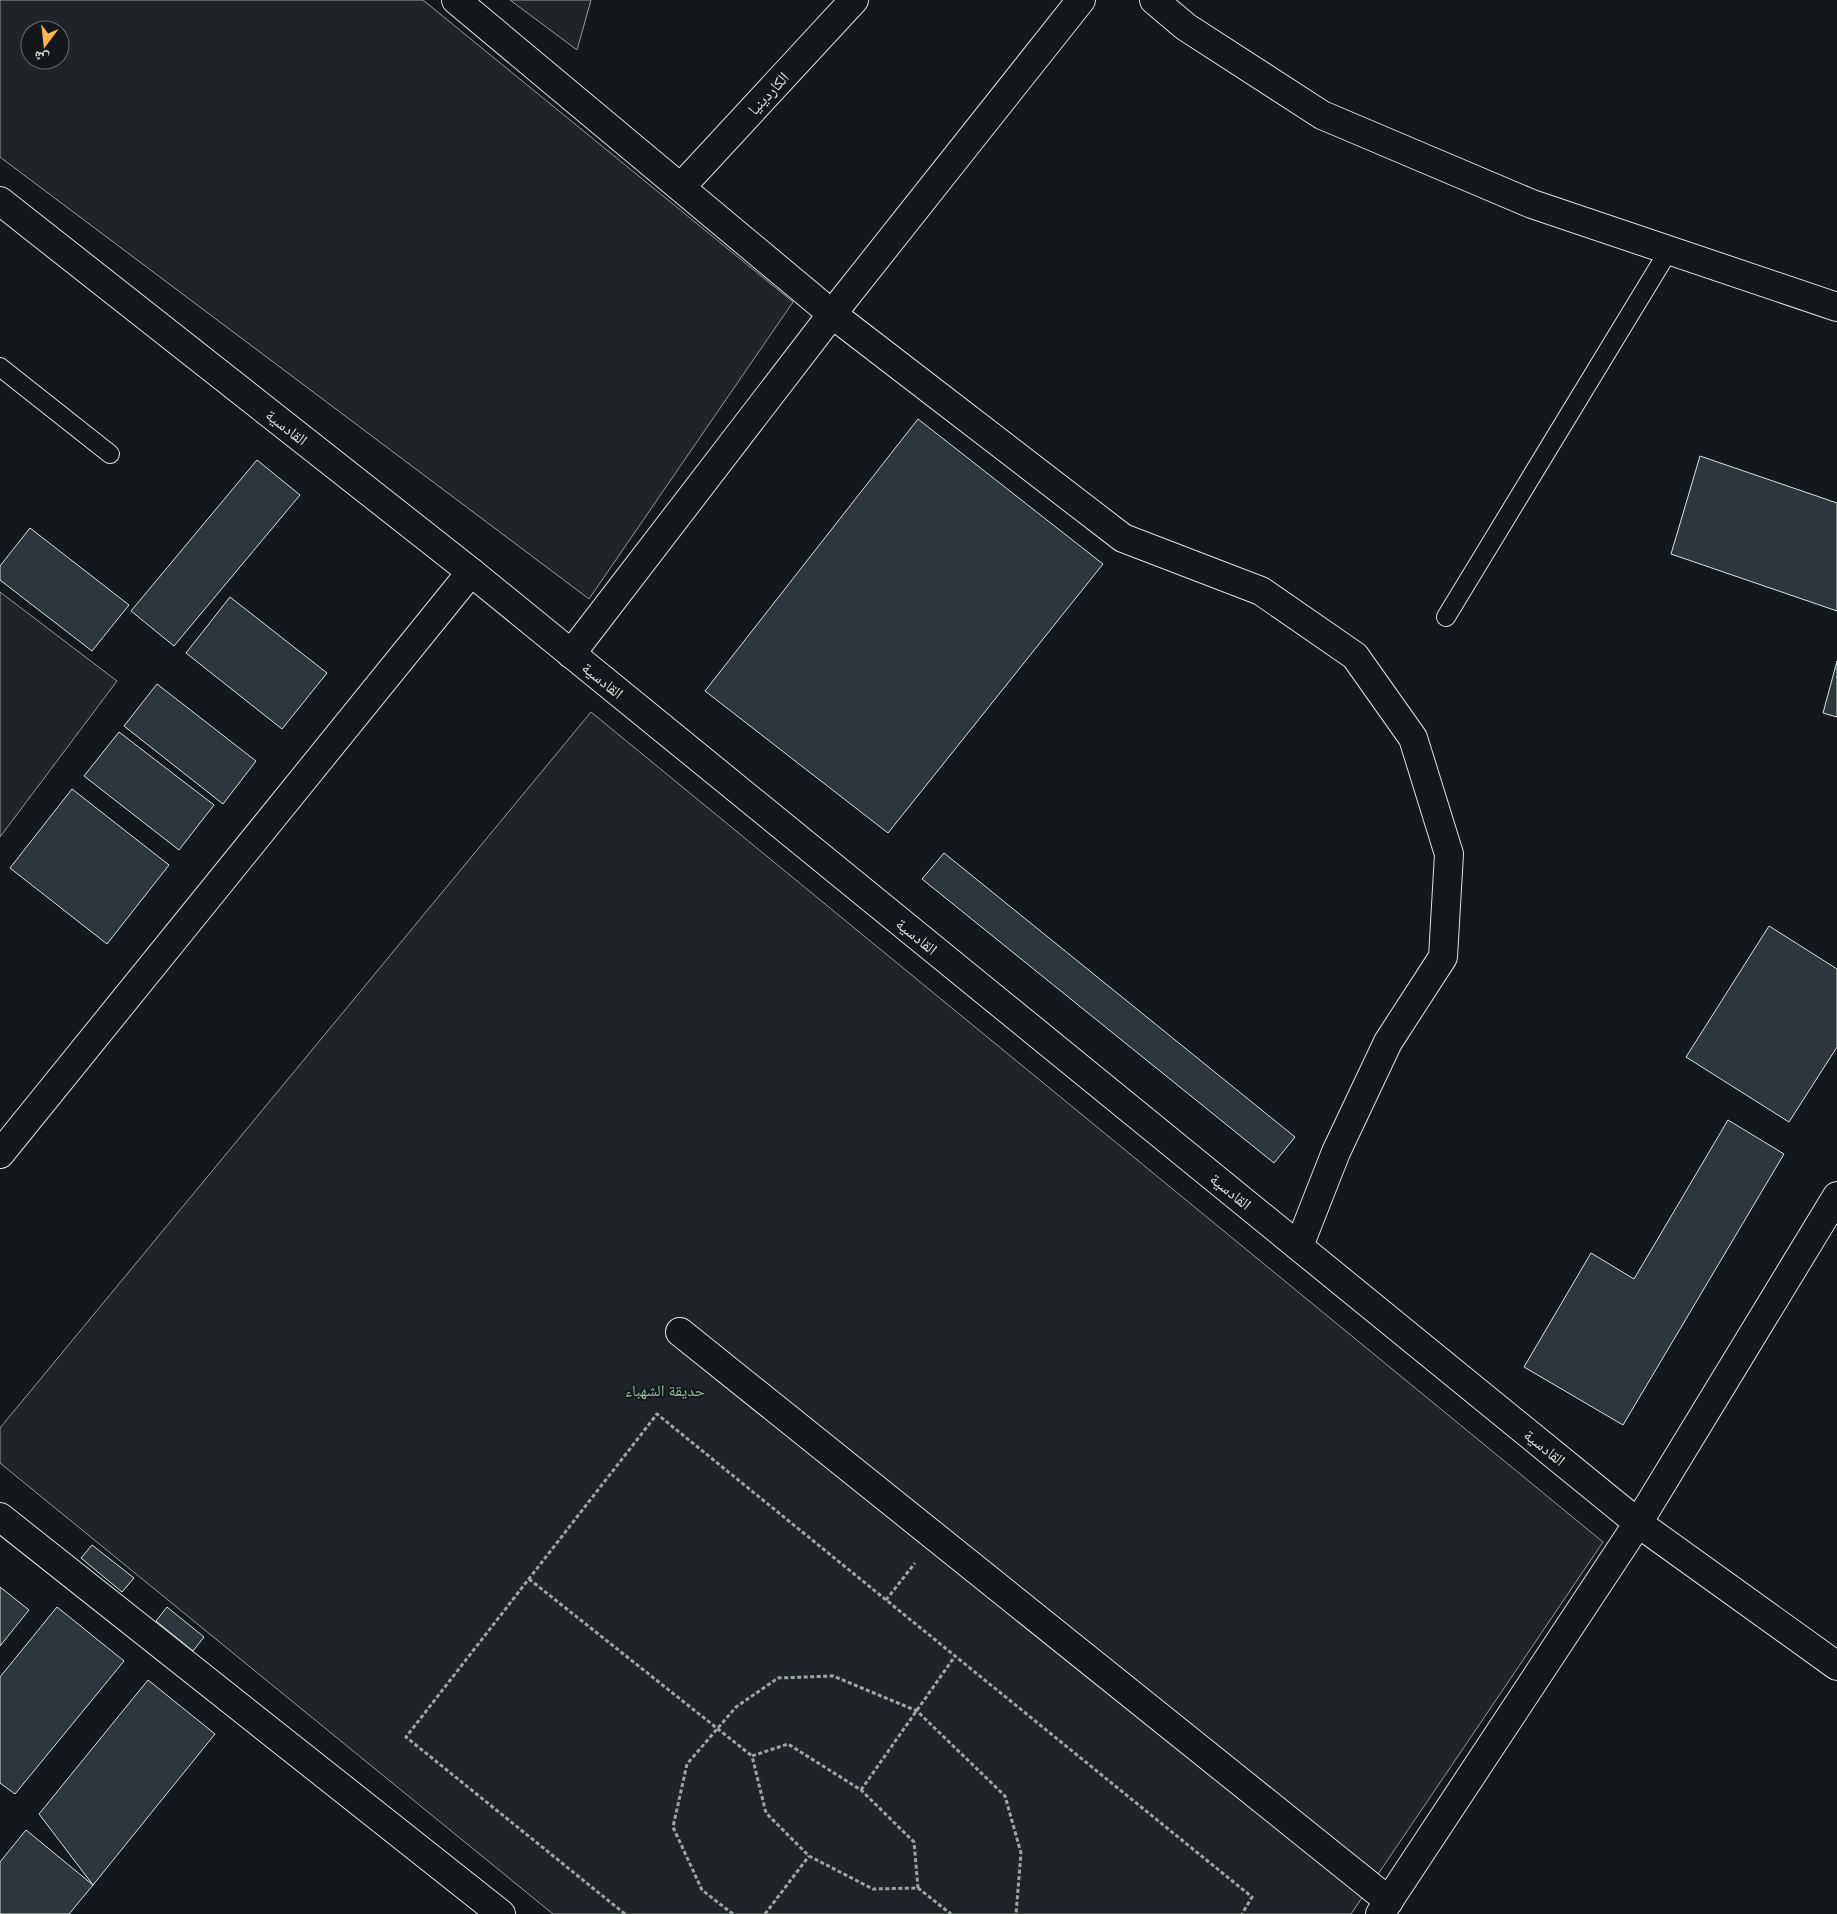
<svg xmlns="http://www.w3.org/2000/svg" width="1837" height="1914" font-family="'Public Sans','Noto Naskh Arabic',sans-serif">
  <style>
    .green { fill: #202428; stroke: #939e99; fill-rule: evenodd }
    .building { fill: #2c363c; stroke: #d8e6dc }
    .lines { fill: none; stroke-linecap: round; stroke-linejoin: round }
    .service-casing { stroke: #d8e6dc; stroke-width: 20 }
    .minor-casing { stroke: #d8e6dc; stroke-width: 30 }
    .path { stroke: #9da8a2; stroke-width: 3; stroke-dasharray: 4 2.5; stroke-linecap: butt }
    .service { stroke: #14181c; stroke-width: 18 }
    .minor { stroke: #14181c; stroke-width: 28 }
    .labels { text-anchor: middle; stroke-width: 4; stroke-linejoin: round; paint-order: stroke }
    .street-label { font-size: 16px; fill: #d8e6dc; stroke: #14181c }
    .park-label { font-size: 16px; fill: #8ac095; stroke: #14181c }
  </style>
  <rect width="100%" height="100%" fill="#14181c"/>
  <g class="green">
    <path d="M0 0H423L793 302 589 599 0 157ZM30 30H60V60H30Z"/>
    <polygon points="510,0 591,0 577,50"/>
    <polygon points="0,592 117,681 0,837"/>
    <polygon points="591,712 1603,1542 1351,1914 553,1914 0,1463 0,1428"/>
  </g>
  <g class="building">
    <polygon points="918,419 1103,564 888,833 705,691"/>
    <polygon points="1700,456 1837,503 1837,611 1671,554"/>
    <polygon points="257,460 300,495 174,646 131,611"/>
    <polygon points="30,528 129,605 92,651 0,580 0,566"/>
    <polygon points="230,597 327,673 282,729 186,653"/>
    <polygon points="1837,661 1837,717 1823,713"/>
    <polygon points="157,684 256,761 223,804 124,726"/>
    <polygon points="119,732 214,805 179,850 84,776"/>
    <polygon points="72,789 169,865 107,944 10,868"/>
    <polygon points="944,853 1295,1137 1274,1163 922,879"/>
    <polygon points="1769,926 1837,969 1837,1047 1789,1122 1686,1057"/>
    <polygon points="1728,1120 1784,1154 1623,1425 1524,1367 1591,1253 1634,1279"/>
    <polygon points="92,1545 134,1578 122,1592 81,1558"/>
    <polygon points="0,1587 29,1610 0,1646"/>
    <polygon points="57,1607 124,1661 15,1794 0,1783 0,1677"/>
    <polygon points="167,1607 204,1637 193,1651 156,1621"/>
    <polygon points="148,1680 215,1734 93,1885 39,1814"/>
    <polygon points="26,1830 93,1885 69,1914 0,1914 0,1862"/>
  </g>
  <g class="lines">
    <g class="service-casing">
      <g id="service">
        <polyline points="0,367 110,454"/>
        <polyline points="1446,617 1669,250"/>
      </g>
    </g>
    <g class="minor-casing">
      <g id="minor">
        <polyline points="456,0 832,314 1123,538 1261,591 1355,656 1413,738 1449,854 1443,957 1388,1042 1336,1152 1299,1246"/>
        <polyline points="1154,0 1186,27 1322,115 1532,204 1837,307"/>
        <polyline points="682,186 854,0"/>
        <polyline points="0,201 471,572 1638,1523 1837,1666"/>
        <polyline points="571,654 832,314 1081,0"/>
        <polyline points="0,1154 471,572"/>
        <polyline points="680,1332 1389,1901"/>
        <polyline points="0,1517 501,1914"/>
        <polyline points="1380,1914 1638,1523 1837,1196"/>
      </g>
    </g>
    <g class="path">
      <polyline points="529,1579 752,1756"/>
      <polyline points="886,1600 915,1563"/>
      <polyline points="861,1790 955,1656"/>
      <polyline points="918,1888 914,1842 861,1790 788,1744 752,1756 766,1813 809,1856 873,1889 918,1888 951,1914"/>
      <polyline points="625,1914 406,1737 657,1414 1252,1897 1242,1914"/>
      <polyline points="733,1914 702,1890 673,1827 687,1764 736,1707 778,1678 833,1676 917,1711 1005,1796 1021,1853 1016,1914"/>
      <polyline points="765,1914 809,1856"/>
    </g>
    <use href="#service" class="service"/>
    <use href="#minor" class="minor"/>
  </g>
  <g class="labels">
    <g class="street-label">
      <text transform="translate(768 93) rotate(-47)" y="6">الكاردينيا</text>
      <text transform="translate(287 427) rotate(38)" y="6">القادسية</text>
      <text transform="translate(603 680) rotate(39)" y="6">القادسية</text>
      <text transform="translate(917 936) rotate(39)" y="6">القادسية</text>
      <text transform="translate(1231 1191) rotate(39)" y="6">القادسية</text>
      <text transform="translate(1545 1447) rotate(39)" y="6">القادسية</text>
    </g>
    <g class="park-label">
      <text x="665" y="1396">حديقة الشهباء</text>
    </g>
  </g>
  <g transform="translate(45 45) rotate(195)"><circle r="24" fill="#14181c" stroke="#626a69"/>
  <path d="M0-4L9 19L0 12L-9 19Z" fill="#ffb74d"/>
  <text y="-8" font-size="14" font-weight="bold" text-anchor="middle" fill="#d8e6dc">ش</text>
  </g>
</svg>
